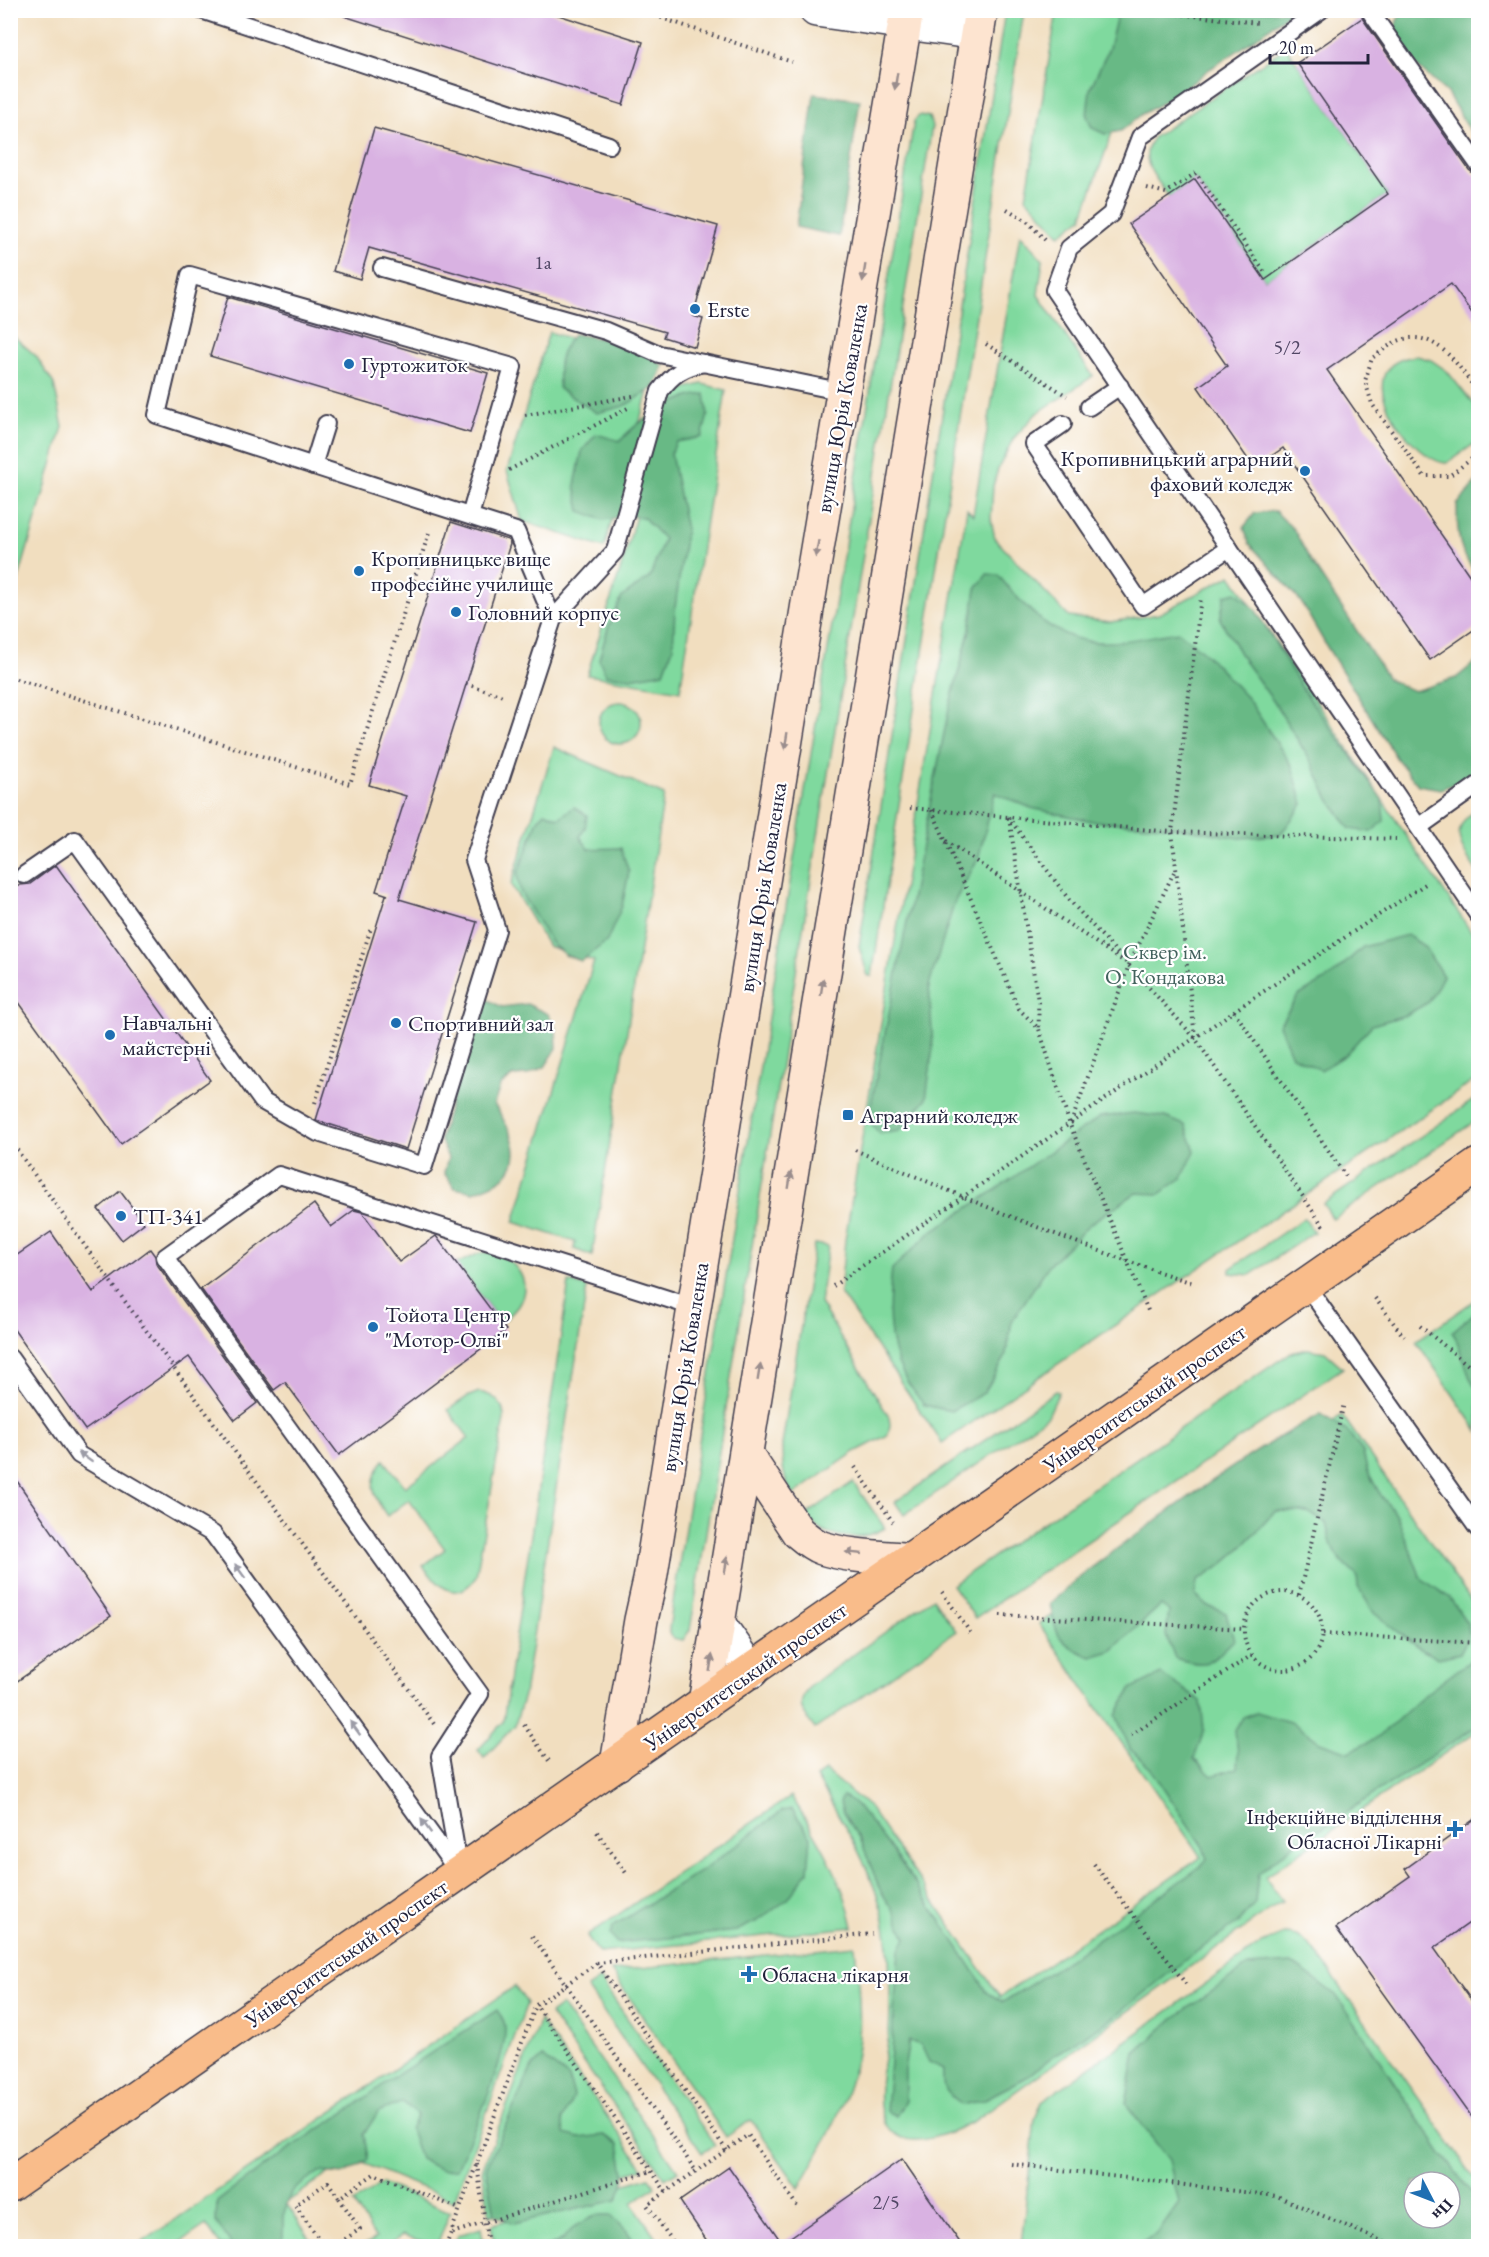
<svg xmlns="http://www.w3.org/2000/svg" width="1489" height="2257" font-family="'EB Garamond',serif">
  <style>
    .green { fill: #7fd99e; stroke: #507e6c; stroke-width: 1.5; fill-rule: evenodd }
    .forest { fill: #67b985; stroke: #446e60; stroke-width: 1.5; fill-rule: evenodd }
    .building { fill: #d9b2e2 }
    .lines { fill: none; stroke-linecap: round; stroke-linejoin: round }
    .service-casing { stroke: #413e4f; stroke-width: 20 }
    .minor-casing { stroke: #413e4f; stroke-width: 36 }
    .secondary-casing { stroke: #413e4f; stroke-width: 36 }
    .primary-casing { stroke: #413e4f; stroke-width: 36 }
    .path { stroke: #413e4f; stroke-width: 4; stroke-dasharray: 1.5 4.5; stroke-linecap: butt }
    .service { stroke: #fff; stroke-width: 16 }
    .minor { stroke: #fff; stroke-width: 33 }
    .secondary { stroke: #fde4d0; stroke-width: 33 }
    .primary { stroke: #f9bc8a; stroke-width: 33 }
    .oneway { fill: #9a8d8d }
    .oneway2 { fill: #9c9ca7 }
    .poi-dot { fill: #1f6fb2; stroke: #fff; stroke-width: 2 }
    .labels { text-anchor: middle; stroke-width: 4.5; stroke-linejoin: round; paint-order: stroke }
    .number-label { font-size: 20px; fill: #504665 }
    .poi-label { font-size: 22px; fill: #22223b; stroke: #fff; text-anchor: start }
    .street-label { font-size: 22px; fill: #22223b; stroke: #fff }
    .park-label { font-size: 22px; fill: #43625e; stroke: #fff }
  </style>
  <rect width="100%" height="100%" fill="#fff"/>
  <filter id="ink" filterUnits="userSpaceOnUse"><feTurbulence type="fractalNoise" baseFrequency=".0167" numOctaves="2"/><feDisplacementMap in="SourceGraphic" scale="12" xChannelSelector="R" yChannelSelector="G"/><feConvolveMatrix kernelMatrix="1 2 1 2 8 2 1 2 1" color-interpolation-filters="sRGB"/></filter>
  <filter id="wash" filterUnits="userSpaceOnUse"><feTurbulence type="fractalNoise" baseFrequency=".008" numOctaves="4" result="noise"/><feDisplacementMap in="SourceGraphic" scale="24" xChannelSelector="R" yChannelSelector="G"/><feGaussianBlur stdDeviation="1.35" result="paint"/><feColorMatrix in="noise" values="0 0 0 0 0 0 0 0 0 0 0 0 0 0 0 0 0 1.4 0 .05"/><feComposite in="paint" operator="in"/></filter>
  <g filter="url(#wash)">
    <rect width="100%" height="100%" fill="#f1debf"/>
    <g class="green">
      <polygon points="1005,11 1024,11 872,976 868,976 859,947"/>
      <polygon points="1057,11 1285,11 1115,124 1082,218 1060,235 1026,198"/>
      <path d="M1286 47 1388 194 1265 280 1195 179 1169 197C1156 178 1136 159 1154 137Z"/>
      <path d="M920 115 929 117 932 126 701 1564 690 1630 683 1640C674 1639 671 1639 669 1629L676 1583 914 121Z"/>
      <polygon points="1020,234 1043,260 1038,295 1093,376 1036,414 1013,439 998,469 993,486 991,519 995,539 1069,617 1111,622 1159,614 1231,575 1478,942 1478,1078 942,1443 840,1293 845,1240 967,509 973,515"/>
      <polygon points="549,332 656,363 604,548 522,521 507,471"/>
      <polygon points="11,334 36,356 54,384 63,427 11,605"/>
      <path d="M1417 356 1431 360 1447 371 1478 410V441L1447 463C1417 464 1337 365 1417 356Z"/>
      <polygon points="702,384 726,390 680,691 587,675 625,555 667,405 682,389"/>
      <circle cx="620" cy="723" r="21"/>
      <polygon points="554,747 664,795 592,1256 574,1249 575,1242 514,1222 594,961 548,946 511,885"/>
      <path d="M1478 808V873C1461 848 1446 830 1478 808Z"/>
      <polygon points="1478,1097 1478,1119 1333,1219 1323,1204"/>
      <polygon points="1304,1218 1314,1232 1250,1275 1230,1273 1230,1269"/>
      <path d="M814 1244 828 1246 820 1303 889 1417 890 1425 888 1435 855 1452 793 1495C783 1480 782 1464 782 1445Z"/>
      <path d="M491 1252C515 1259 534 1281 518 1306 513 1313 507 1318 501 1323L456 1264 480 1253Z"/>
      <polygon points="569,1282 587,1287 524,1695 515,1725 484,1758 478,1750 503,1722"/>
      <polygon points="1478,1298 1478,1431 1416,1341"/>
      <polygon points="1308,1349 1325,1352 1343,1368 975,1618 952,1585 1290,1353"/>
      <polygon points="1056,1391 1059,1392 1048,1416 904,1515 895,1502"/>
      <path d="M479 1392C495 1395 504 1403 504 1419L476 1577C456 1606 438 1585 423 1566L445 1549 409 1500 387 1516C372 1495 367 1482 384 1460L405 1487 469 1438 448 1410 467 1397Z"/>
      <path d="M1342 1415 1478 1611V1730L1265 1877 1282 1901 974 2121C952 2132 909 2153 889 2129 870 2107 885 2058 889 2031 890 2019 890 2007 890 1995 890 1966 889 1936 881 1908 868 1861 841 1820 816 1777L825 1771 869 1807 1000 1997 1201 1857 1039 1624Z"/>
      <path d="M853 1482 885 1528C861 1542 822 1540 806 1515Z"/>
      <path d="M933 1598 956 1631 815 1729C802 1712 794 1704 811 1685Z"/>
      <path d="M791 1796C817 1836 844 1879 853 1927L599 1953 587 1936Z"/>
      <path d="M1284 1934C1299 1934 1306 1941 1316 1952L1478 2183V2246H1021L1035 2119 1042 2102 1262 1943ZM1414 2182H1450V2218H1414Z"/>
      <path d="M855 1946C858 1976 861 2008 859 2038 854 2092 826 2142 799 2188L751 2120 726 2137 611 1971Z"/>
      <polygon points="600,1979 715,2145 702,2153 587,1988"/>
      <polygon points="515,1986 527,2003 454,2201 351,2158 286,2203 315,2246 221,2246 206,2225 175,2246 137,2246"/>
      <polygon points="562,2005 678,2171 665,2179 550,2014"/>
      <polygon points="540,2020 643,2168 490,2215 482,2170"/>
      <polygon points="649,2177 655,2186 632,2203 662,2246 495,2246 491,2225"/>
      <polygon points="382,2183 450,2212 437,2246 403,2235 386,2246 363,2246 376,2238 353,2203"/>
      <polygon points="481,2228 484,2246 454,2246 458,2235"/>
    </g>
    <g class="forest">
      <polygon points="1118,11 1118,10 1292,11 1242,48 1208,70 1178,94 1142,114 1121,131 1105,134 1092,128 1087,116 1090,89 1109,48"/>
      <polygon points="1405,11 1478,11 1478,144 1447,93 1411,61 1393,42 1397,20"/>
      <polygon points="814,94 860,100 839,236 796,227"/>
      <path d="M574 334 610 340 637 348 664 366 654 388 624 406 597 413 559 389C558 364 557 353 574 334Z"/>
      <path d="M705 394 708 415 702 437 676 442 671 454 686 530 675 608 673 648 664 672 631 678 606 675 599 659 608 628 622 597 650 577 664 539 643 517 628 516 603 520 580 511 575 485 582 451 596 434 620 441C639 419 676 396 705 394Z"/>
      <path d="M1478 480V575C1458 553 1457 533 1457 505Z"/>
      <polygon points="1275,511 1294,530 1311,561 1389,680 1414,691 1456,678 1478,660 1478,774 1441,789 1418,785 1397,759 1327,647 1301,602 1249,543 1244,527 1255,513"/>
      <path d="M987 574 998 575C1027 611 1059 645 1109 642 1133 641 1156 635 1179 632L1207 655 1248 699 1292 766 1303 804 1280 835 1239 838 1177 827 1092 821 1031 808 995 793 978 859 955 901 929 985 933 1047 926 1099 899 1131 880 1134 868 1120 949 708 970 629 976 589Z"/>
      <polygon points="1236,592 1255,609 1304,691 1382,799 1384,821 1371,832 1350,829 1329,799 1312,763 1274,702 1245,662 1220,619 1225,595"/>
      <polygon points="574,807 587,815 585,828 580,837 589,849 621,848 629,872 622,906 607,941 581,961 565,955 552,944 521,893 517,875 538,820 545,812 559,818"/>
      <polygon points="1407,935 1424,946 1443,976 1429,1002 1406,1015 1372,1025 1345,1055 1321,1070 1292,1056 1279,1025 1298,996 1330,977 1363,947"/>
      <path d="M482 997 502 1007 527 1004 548 1014 556 1029 557 1048 545 1067 527 1075 513 1076 500 1086 494 1104C507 1125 528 1155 504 1177 497 1184 483 1188 474 1192L455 1188 444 1173 448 1158 440 1139Z"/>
      <path d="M1134 1113 1165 1117 1185 1125 1195 1151 1182 1178 1159 1194 1136 1193 1092 1222 1048 1266 1012 1321 1005 1358 984 1393 951 1411 924 1405C917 1395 908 1385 903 1374 886 1341 888 1304 892 1269L932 1231 991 1193 1100 1117Z"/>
      <polygon points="1478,1310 1478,1391 1470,1378 1453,1331"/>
      <path d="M1321 1414 1347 1431 1363 1452 1367 1470 1380 1494 1397 1516 1421 1578 1450 1598 1467 1623 1468 1637 1460 1653 1438 1658 1423 1651 1374 1613 1358 1587 1357 1576C1333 1555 1333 1554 1326 1523L1307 1512 1275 1511C1251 1538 1229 1564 1197 1581L1195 1595 1208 1606 1226 1613 1234 1640C1210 1663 1209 1669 1175 1658L1166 1635 1169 1611 1161 1605 1111 1651 1091 1657C1058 1642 1057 1639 1050 1604 1079 1575 1114 1551 1147 1527 1204 1486 1259 1446 1321 1414Z"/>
      <path d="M1478 1655V1725L1323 1828 1298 1841 1258 1874 1255 1903 1238 1923 1189 1957 1110 2020 1057 2053 1025 2078 983 2100 962 2105C944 2092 942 2091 943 2069L929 2062 921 2045 909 2041 905 2064V2101L896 2116 886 2111 899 1951 906 1938 893 1909 881 1892 862 1843 843 1813 840 1802 843 1796C864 1798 970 1966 988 1993L1003 2002C1071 1960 1136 1913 1201 1866L1207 1859 1203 1847 1151 1769 1130 1749 1116 1715 1132 1688 1161 1674 1201 1701 1204 1731 1194 1759 1212 1776 1237 1768 1238 1752 1235 1731 1243 1717 1257 1712 1293 1723 1320 1742 1349 1752 1379 1737 1428 1692Z"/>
      <polygon points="792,1809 811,1837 808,1871 788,1899 759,1920 736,1931 617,1943 610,1935 613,1926 703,1870 782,1811"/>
      <path d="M1292 1963 1336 1995 1442 2154 1478 2201V2246H1135L1158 2233 1179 2203 1169 2160 1126 2104 1135 2053 1174 2018 1248 1966ZM1414 2182H1450V2218H1414Z"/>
      <path d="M497 2010C499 2014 503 2018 504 2022 512 2050 469 2140 457 2169L441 2170 420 2159 410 2129 417 2115 403 2102 378 2112 364 2134 368 2160 345 2174 319 2172 291 2192 283 2216V2246H232L216 2222 217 2202 269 2162 350 2109 391 2079Z"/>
      <polygon points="543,2057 569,2078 574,2096 562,2120 564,2134 580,2138 604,2135 619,2144 625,2179 617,2200 514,2223 495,2215 486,2168 532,2067"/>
      <polygon points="596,2215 611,2215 627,2231 637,2246 550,2246 562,2240 575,2226"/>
    </g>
    <g id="blocks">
      <g class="building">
        <polygon points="345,10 543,10 643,42 623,105 344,16"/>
        <polygon points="1362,18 1469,170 1479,178 1479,323 1451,284 1327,370 1479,589 1479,626 1430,660 1283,448 1254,468 1198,387 1227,366 1129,224 1195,179 1265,280 1388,194 1297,63"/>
        <polygon points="374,128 718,226 693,316 703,319 695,347 663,337 665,332 369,248 360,279 333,271"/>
        <polygon points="228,297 488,373 470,433 210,356"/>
        <polygon points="451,522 508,540 510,544 399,899 477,922 406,1149 316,1120 386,895 388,895 376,891 406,796 369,785"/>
        <polygon points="56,865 210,1080 121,1144 10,990 10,891 20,885 30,884"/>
        <polygon points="120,1191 144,1223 122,1240 98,1209"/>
        <polygon points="314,1204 331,1227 354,1210 362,1212 399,1262 436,1236 506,1330 339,1455 285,1382 274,1390 201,1289"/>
        <polygon points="51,1232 93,1292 150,1249 155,1256 156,1263 257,1403 235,1420 189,1357 85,1430 10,1324 10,1260"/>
        <polygon points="10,1471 111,1616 10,1686"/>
        <polygon points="1479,1816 1479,1916 1434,1948 1479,2011 1479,2127 1336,1928 1410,1876 1405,1869"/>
        <polygon points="902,2159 963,2247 711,2247 680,2201 729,2167 782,2243"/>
      </g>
    </g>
  </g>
  <g filter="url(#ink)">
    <use href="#blocks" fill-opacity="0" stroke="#413e4f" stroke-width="1.5"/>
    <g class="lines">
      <g class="service-casing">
        <g id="service">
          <polyline points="201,10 609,145"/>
          <polyline points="1321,10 1140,137 1111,214 1069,248 1054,290 1478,915"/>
          <polyline points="1369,10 1478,164"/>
          <polyline points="382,268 606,331 659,354 844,392"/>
          <polyline points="1089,407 1120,386"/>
          <polyline points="1063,424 1034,444 1143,606 1229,548"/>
          <polyline points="313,466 326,424"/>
          <path d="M470 516 513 367 190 275 157 415C277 454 396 493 516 531L553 619"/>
          <polyline points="1419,827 1478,785"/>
          <path d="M24 875 75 840 262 1101 318 1133 424 1166 497 930 474 860 553 619 615 551 660 391C672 375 684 366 704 363"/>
          <polyline points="1306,1285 1478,1529"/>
          <polyline points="10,1358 79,1455 213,1534 457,1870"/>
          <polyline points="460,1873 440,1756 480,1694 165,1257 279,1175 693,1307"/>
        </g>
      </g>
      <g class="minor-casing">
        <g id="minor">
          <polyline points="816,10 977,33"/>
          <polyline points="717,1622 752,1671"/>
        </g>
      </g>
      <g class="secondary-casing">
        <g id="secondary">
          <path d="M746 1454 798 1532C805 1538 813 1545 822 1548 850 1557 883 1557 912 1560"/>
          <polyline points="705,1703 981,10"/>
          <polyline points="617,1764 641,1620 650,1580 809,597 907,10"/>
        </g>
      </g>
      <g class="primary-casing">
        <polyline id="primary" points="10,2185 1478,1165"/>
      </g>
      <g class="path">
        <polyline points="638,10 792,62"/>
        <polyline points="1142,10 1258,23"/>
        <polyline points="1147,188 1166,193 1196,173 1266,274"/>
        <polyline points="1007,209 1027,221 1046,241"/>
        <polyline points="986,344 1067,396"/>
        <path d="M1478 393C1461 369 1439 331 1404 339 1393 341 1381 352 1372 358L1365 381 1372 404 1424 476H1449L1478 454"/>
        <polyline points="525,415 633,396"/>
        <polyline points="509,470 630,407"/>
        <polyline points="10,677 350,784 430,529"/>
        <polyline points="466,684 503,696"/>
        <polyline points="910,808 1172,832 1396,839"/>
        <polyline points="932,810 1019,1009 1039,1029 1070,1125 1149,1313"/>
        <polyline points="1008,817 1070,901 1195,1038 1323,1226"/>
        <polyline points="1009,818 1038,1001 1039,1029"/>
        <polyline points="946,841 1123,961"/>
        <polyline points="1234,1011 1347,1178"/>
        <polyline points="1195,1037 1172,832 1201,597"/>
        <polyline points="315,1103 371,928"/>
        <polyline points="1071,1123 1129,965 1175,870"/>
        <polyline points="10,1140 102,1270 434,1724"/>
        <path d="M855 1150C966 1199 1077 1246 1193 1283"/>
        <polyline points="833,1286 1234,1011 1427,883"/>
        <polyline points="1375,1298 1404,1337"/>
        <polyline points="1420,1326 1478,1373"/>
        <polyline points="855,1467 893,1522"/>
        <polyline points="942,1592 972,1635"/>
        <circle cx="1283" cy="1631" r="39"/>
        <polyline points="1299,1595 1344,1403"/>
        <polyline points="1000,1615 1244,1629"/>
        <polyline points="1323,1634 1478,1643"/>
        <polyline points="524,1725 549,1761"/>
        <polyline points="1131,1735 1252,1655"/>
        <polyline points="597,1832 626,1873"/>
        <polyline points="1094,1864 1186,1984"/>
        <polyline points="532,1936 696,2171"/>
        <polyline points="597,1963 872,1934"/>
        <polyline points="477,2164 488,2246"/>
        <polyline points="1011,2164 1277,2196 1393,2246"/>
        <polyline points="666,2192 536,2005 597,1963 727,2151"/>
        <polyline points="452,2233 651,2171"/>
        <polyline points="324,2246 295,2205 328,2182 339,2198 374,2174 460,2209"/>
        <polyline points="335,2246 360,2229 339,2198"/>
        <polyline points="446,2246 536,2005"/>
        <polyline points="676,2246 647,2205 748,2135 799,2209"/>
      </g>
      <use href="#service" class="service"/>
      <use href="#minor" class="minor"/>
      <use href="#secondary" class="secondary"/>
      <use href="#primary" class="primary"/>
    </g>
    <defs><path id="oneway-solid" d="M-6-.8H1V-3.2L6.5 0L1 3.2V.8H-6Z" transform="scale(1.5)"/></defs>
    <g class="oneway">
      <use href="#oneway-solid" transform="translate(896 81) rotate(99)"/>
      <use href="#oneway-solid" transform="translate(864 273) rotate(99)"/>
      <use href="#oneway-solid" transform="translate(817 549) rotate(100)"/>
      <use href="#oneway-solid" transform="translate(786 741) rotate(99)"/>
      <use href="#oneway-solid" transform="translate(822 987) rotate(-81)"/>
      <use href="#oneway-solid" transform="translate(790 1180) rotate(-81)"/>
      <use href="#oneway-solid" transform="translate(759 1372) rotate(-81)"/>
      <use href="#oneway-solid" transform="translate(854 1553) rotate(-174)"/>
      <use href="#oneway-solid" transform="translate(726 1565) rotate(-81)"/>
      <use href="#oneway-solid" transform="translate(711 1663) rotate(-81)"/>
    </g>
    <g class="oneway2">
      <use href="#oneway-solid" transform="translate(85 1457) rotate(-144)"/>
      <use href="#oneway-solid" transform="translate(240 1571) rotate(-126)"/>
      <use href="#oneway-solid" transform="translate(355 1728) rotate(-126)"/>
      <use href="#oneway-solid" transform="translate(426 1826) rotate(-126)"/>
    </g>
  </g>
  <g class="poi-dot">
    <circle cx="695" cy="309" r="6"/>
    <circle cx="349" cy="364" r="6"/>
    <circle cx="1305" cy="471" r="6"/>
    <circle cx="359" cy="571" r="6"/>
    <circle cx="456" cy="612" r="6"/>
    <circle cx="396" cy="1023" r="6"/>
    <circle cx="110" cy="1035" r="6"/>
    <rect x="842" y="1109" width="12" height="12" rx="3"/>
    <circle cx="121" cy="1216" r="6"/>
    <circle cx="373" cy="1327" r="6"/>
    <path d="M1452 1820h6v6h6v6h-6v6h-6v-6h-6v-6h6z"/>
    <path d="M746 1965h6v6h6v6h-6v6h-6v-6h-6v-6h6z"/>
  </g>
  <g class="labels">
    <g class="number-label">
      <text x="543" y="269">1а</text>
      <text x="1287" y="354">5/2</text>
      <text x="886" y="2209">2/5</text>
    </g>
    <g class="poi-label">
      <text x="707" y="317">Erste</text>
      <text x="361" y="372">Гуртожиток</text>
      <text x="1293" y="466" text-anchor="end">Кропивницький аграрний<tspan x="1293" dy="25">фаховий коледж</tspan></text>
      <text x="371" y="566">Кропивницьке вище<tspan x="371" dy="25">професійне училище</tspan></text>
      <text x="468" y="620">Головний корпус</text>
      <text x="122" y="1030">Навчальні<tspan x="122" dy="25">майстерні</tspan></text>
      <text x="408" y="1031">Спортивний зал</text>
      <text x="860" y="1123">Аграрний коледж</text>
      <text x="133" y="1224">ТП-341</text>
      <text x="385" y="1322">Тойота Центр<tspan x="385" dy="25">"Мотор-Олві"</tspan></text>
      <text x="1442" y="1824" text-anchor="end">Інфекційне відділення<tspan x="1442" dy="25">Обласної Лікарні</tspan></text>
      <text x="762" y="1982">Обласна лікарня</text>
    </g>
    <g class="street-label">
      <text transform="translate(841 408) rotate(-80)" y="8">вулиця Юрія Коваленка</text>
      <text transform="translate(762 887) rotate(-81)" y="8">вулиця Юрія Коваленка</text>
      <text transform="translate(684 1367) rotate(-81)" y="8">вулиця Юрія Коваленка</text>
      <text transform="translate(1144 1398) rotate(-35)" y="8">Університетський проспект</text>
      <text transform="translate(745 1676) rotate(-35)" y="8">Університетський проспект</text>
      <text transform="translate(346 1953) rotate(-35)" y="8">Університетський проспект</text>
    </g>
    <g class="park-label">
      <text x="1165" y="959">Сквер ім.<tspan x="1165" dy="25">О. Кондакова</tspan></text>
    </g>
  </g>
  <rect width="1489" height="2257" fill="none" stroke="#fff" stroke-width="36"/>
  <g transform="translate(1432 2200) rotate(132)"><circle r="28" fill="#ffffff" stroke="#a7a7b1" stroke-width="1.5"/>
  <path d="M0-4.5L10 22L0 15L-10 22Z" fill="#1f6fb2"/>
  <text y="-9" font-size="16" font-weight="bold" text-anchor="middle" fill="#22223b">Пн</text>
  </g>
  <path d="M1270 54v9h98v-9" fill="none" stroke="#22223b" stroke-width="3"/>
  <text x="1279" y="54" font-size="18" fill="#22223b" stroke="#ffffff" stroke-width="4.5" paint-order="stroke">20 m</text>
</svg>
